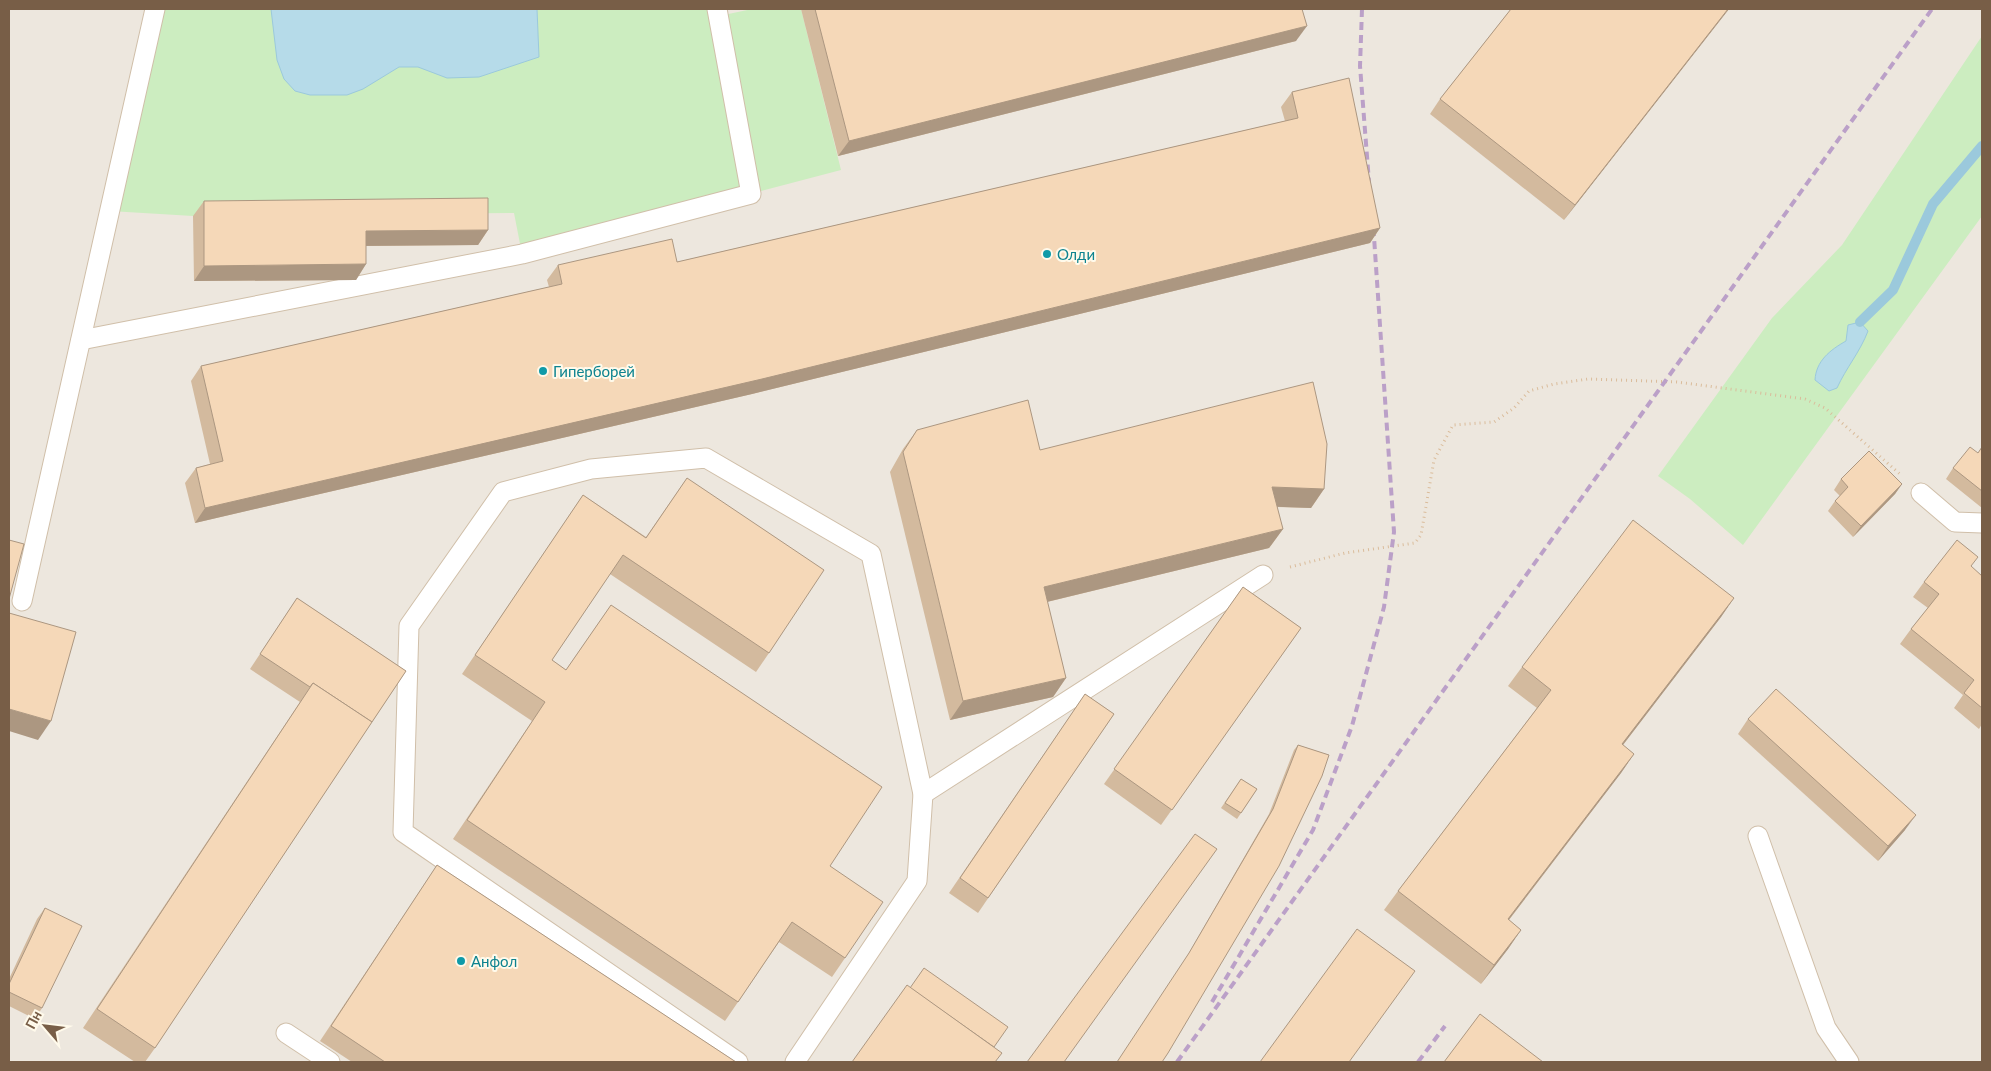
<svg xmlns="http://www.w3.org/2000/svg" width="1991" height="1071" viewBox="0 0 1991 1071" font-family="Lato,sans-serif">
<rect width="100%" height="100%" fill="#fef7e3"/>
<rect fill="#ede7de" x="9" y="9" width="1973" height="1053"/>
<g fill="#ccedc0">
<polygon points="155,9 470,9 539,57 537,9 717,9 719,16 752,9 801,9 841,170 522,254 514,213 193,216 110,211"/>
<polygon points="1982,36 1982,216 1743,545 1690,499 1658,476 1772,318 1842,245"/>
</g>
<g fill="#b6dbe9" stroke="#9bc9dc">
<polygon points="271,9 537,9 539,57 479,77 447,78 418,67 399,67 363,89 347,95 310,95 295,91 284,79 277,60"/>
<path d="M1860,322L1868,331C1860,352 1846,368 1837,388L1829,391L1815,380C1816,361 1830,350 1846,341L1848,325Z"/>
</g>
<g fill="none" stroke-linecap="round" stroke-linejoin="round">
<polyline stroke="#9bc9dc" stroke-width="10" points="1860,322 1893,290 1933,204 1982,146"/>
<g stroke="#d0bfa9" stroke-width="21">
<g id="service">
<polyline points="81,340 522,254 751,194 717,9"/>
<polyline points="1921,493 1955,522 1982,523"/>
<polyline points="22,601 155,9"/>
<polyline points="923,794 1263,575"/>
<polyline points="1758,836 1826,1028 1849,1062"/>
<polyline points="286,1033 330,1062"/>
<polyline points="738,1062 403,832 409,626 503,492 591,469 706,458 871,554 923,794 917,881 795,1062"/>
</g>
</g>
<polyline stroke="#dabc9b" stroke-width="3" stroke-dasharray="1 4" stroke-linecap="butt" points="1290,567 1345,553 1415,543 1421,535 1434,460 1453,425 1494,422 1514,408 1529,391 1554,384 1588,379 1677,382 1805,399 1825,408 1901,475"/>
<use href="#service" stroke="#fff" stroke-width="19"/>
<g stroke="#bba0c8" stroke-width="4" stroke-dasharray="8 5" stroke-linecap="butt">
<polyline points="1362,9 1360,66 1369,182"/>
<polyline points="1212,1002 1313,830 1352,726 1384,607 1394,532 1373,222"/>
<polyline points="1177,1062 1932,9"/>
<polyline points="1418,1062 1445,1026"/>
</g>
</g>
<g fill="#d3ba9e">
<polygon points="801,9 1302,9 1296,41 838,156"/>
<polygon points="1511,9 1729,9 1564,220 1430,114 1440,99"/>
<polygon points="1292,92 1380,228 1370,243 752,394 195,523 185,483 196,468 210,464 191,381 201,366 549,287 547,280 558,265 677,262 1285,121 1281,107"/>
<polygon points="204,201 488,230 478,245 366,246 366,264 356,280 194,281 193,216"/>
<polygon points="917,430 1040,450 1324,489 1311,508 1277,507 1283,529 1269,548 1047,602 1066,678 1053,697 950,720 890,472 903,449"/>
<polygon points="1982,447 1982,508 1946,479 1953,468 1978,453"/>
<polygon points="687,478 769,653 756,672 610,574 552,660 566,670 611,605 830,866 845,958 832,977 779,942 725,1021 453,839 532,721 462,674 583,495 646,537"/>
<polygon points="1841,479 1902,484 1895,494 1853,537 1828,511 1835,501 1840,496 1834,490"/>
<polygon points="1971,567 1982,576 1982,724 1979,729 1954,708 1963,695 1900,644 1911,629 1928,608 1913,597 1924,582"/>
<polygon points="1243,587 1301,628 1161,825 1104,784"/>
<polygon points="297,598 406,671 155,1048 145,1062 135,1062 83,1028 300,702 250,669"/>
<polygon points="1734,598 1721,617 1623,745 1634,754 1621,773 1509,920 1521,930 1508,949 1481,984 1384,910 1398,891 1537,708 1508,686 1522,667"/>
<polygon points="1085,694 1114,714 978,913 949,893"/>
<polygon points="1748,719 1905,830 1878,861 1738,734"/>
<polygon points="1298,745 1329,755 1186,958 1269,814 1294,750"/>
<polygon points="1241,779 1257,789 1237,819 1221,808"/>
<polygon points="437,865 736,1062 352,1062 320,1041"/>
<polygon points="45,908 42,1008 35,1019 9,1006 9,979 37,919"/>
</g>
<g fill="#ac9781">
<polygon points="1728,9 1729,9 1564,220 1575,205"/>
<polygon points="1307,26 1296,41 838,156 849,141"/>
<polygon points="1380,228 1370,243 752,394 195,523 205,508"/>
<polygon points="488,230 478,245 355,246 366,231"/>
<polygon points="366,264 356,280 194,281 204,266"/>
<polygon points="1902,484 1895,494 1853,537 1861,526"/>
<polygon points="1272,487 1324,489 1311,508 1259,506"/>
<polygon points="1283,529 1269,548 1030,606 1044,587"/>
<polygon points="1734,598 1721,617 1609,763 1622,744"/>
<polygon points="1066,678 1053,697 950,720 963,701"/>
<polygon points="9,709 51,721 38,740 9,731"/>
<polygon points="1634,754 1621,773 1494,939 1508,919"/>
<polygon points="1916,815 1905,830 1878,861 1888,846"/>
<polygon points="1521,930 1508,949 1481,984 1494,965"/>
</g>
<g fill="#f5d8b8" stroke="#ac9781">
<polygon points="815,9 1302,9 1307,26 849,141"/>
<polygon points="1511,9 1728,9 1575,205 1440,99"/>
<polygon points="1349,78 1380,228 762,379 205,508 196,468 223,461 201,366 562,284 558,265 672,239 677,262 1298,118 1292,92"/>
<polygon points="488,198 488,230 366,231 366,264 204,266 204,201"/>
<polygon points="1313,382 1327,444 1324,489 1272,487 1283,529 1044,587 1066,678 963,701 903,452 917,430 1028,400 1040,450"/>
<polygon points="1970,447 1978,453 1982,447 1982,491 1953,468"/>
<polygon points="1869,451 1902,484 1861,526 1835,501 1848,487 1841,479"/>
<polygon points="687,478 824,570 769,653 623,555 552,660 566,670 611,605 882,787 830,866 883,902 845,958 792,922 738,1002 467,820 545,702 475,655 583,495 646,538"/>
<polygon points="1633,520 1734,598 1622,744 1634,754 1508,919 1521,930 1494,965 1398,891 1551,690 1522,667"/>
<polygon points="9,540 24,544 9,599"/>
<polygon points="1957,540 1978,557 1971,566 1982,576 1982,708 1964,693 1974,680 1911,629 1939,594 1924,582"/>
<polygon points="1243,587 1301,628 1172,810 1114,769"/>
<polygon points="297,598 406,671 372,722 313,683 310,687 260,654"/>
<polygon points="9,613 76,632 51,721 9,709"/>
<polygon points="313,683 372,722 155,1048 97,1009"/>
<polygon points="1776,689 1916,815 1888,846 1748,719"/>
<polygon points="1085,694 1114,714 988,898 960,878"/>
<polygon points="1298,745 1329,755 1322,776 1279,866 1168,1053 1162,1062 1117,1062 1189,953 1273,809"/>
<polygon points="1241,779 1257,789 1241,813 1225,803"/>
<polygon points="1195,834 1217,849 1064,1062 1027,1062"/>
<polygon points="437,865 736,1062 385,1062 331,1026"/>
<polygon points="45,908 82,926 42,1008 9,992 9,984"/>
<polygon points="1357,929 1415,971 1349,1062 1260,1062"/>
<polygon points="924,968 1008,1027 994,1047 910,988"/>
<polygon points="907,985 1002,1053 995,1062 852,1062"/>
<polygon points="1480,1014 1543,1062 1444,1062"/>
</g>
<g fill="#0f9aa8" stroke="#fffaeb" stroke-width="2">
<circle cx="1047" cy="254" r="5"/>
<circle cx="543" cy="371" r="5"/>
<circle cx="461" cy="961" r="5"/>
</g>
<g text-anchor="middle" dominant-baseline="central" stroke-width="4" stroke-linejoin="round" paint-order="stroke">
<g font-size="15" fill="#0d838f" stroke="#fffaeb" text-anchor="start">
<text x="1057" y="254">Олди</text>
<text x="553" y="371">Гиперборей</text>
<text x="471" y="961">Анфол</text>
</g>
</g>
<rect width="1991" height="1071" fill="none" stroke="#785e47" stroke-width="20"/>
<g transform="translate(45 1026) rotate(298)" stroke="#fffaeb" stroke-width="4" paint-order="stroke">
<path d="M0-4L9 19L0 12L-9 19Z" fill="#785e47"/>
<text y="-8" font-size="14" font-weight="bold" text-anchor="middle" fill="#785e47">Пн</text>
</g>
</svg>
